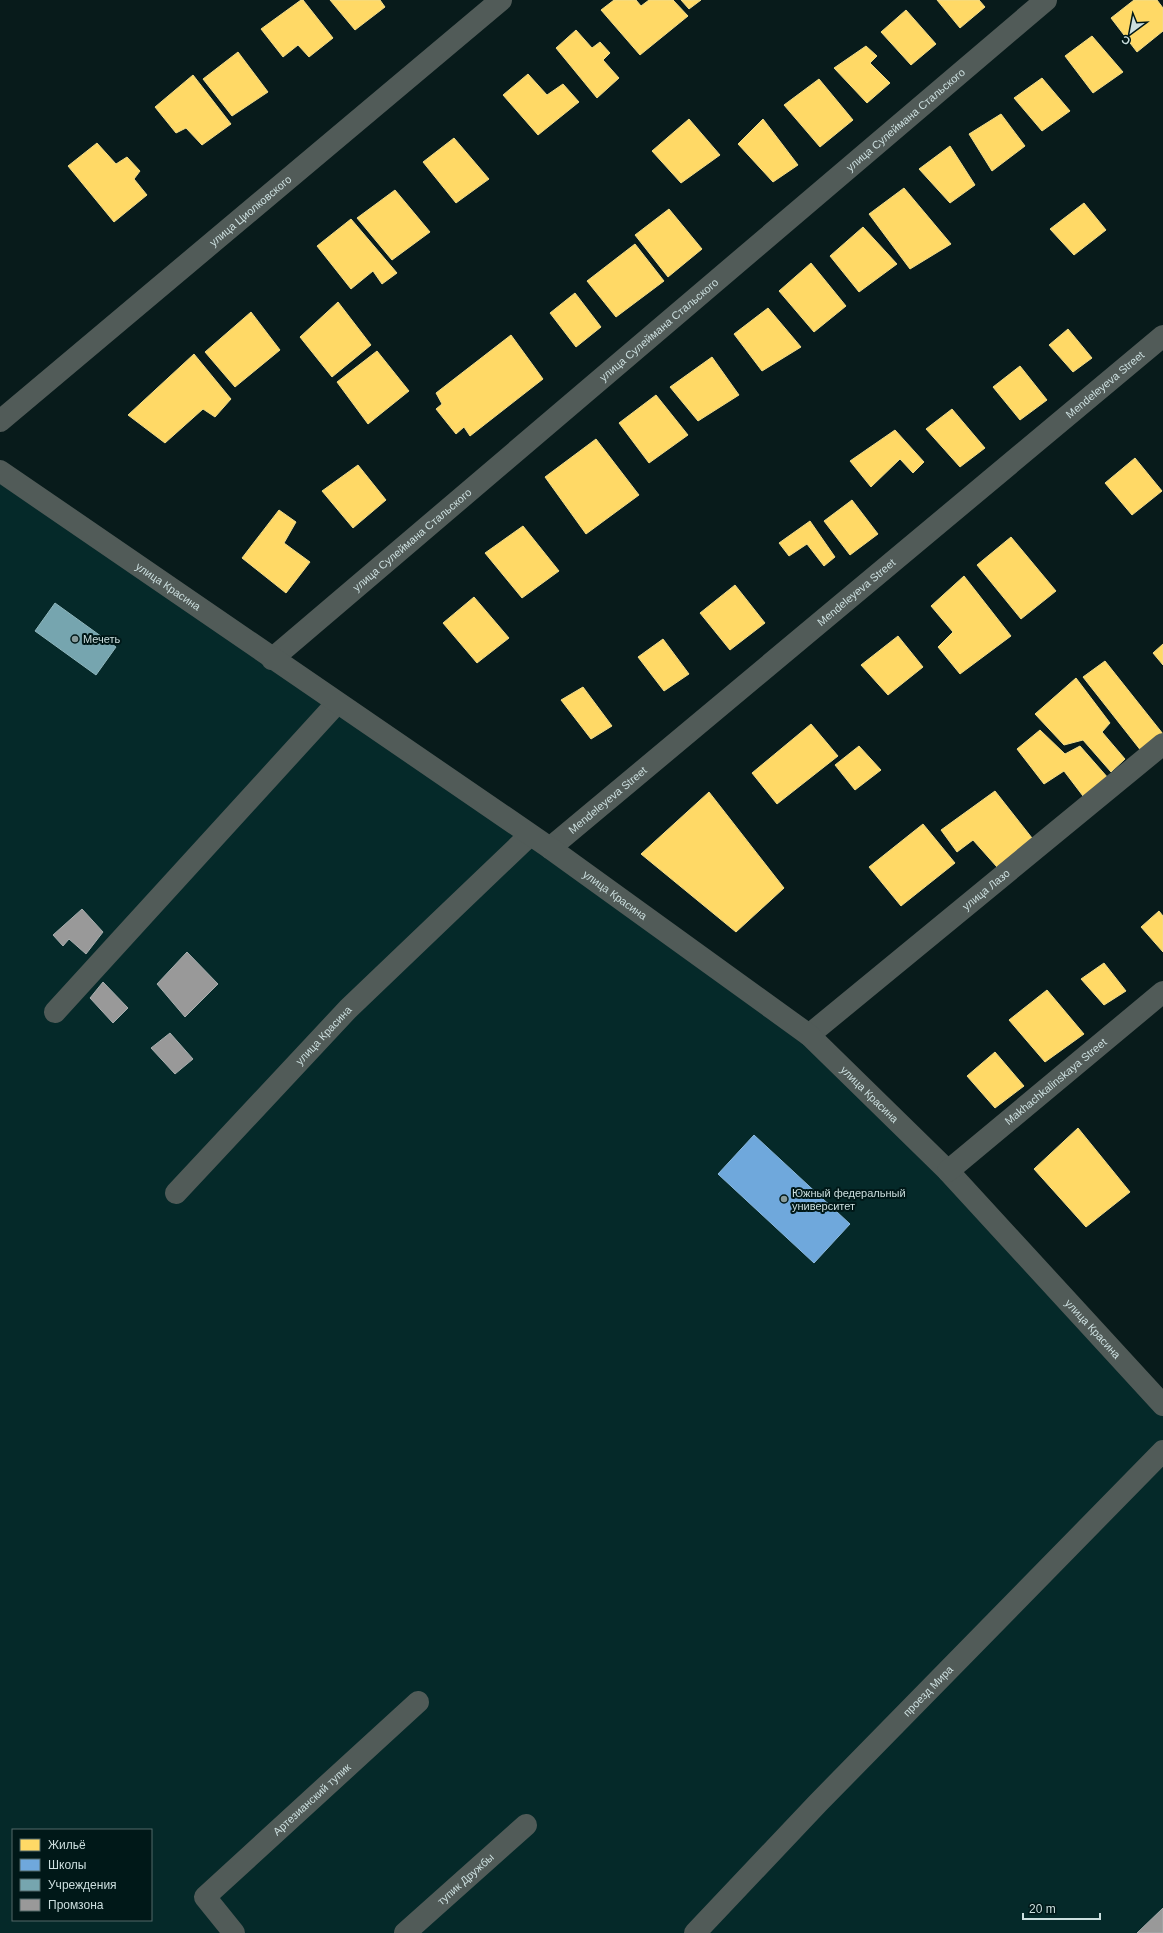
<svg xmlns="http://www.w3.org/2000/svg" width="1163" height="1933" viewBox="0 0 1163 1933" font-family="Arial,sans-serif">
<rect width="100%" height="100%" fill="#081b1b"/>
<path fill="#052929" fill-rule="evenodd" d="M0,471L839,1064L1163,1413V1933H0ZM13,1830H151V1920H13Z"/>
<g fill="#ffd966" stroke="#f0db8a">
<polygon points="301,0 303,0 333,38 309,57 298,45 283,57 261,29"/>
<polygon points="330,0 380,0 385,7 355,30"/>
<polygon points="614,0 636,0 641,6 649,0 673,0 688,16 640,55 601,10"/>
<polygon points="681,0 701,0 689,9"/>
<polygon points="937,0 979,0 985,7 960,28"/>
<polygon points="1134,0 1157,0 1163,8 1163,31 1137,52 1111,18"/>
<polygon points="906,10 936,44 911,65 881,32"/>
<polygon points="576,30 592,48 600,42 610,53 603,60 619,78 597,98 556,48"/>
<polygon points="1092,36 1123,72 1093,93 1065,56"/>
<polygon points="866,46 877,56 870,63 890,83 867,103 834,68"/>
<polygon points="238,52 268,92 232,116 203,79"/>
<polygon points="528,74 547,95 563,84 579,102 538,135 503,95"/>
<polygon points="193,75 231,124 202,145 186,128 176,133 155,107"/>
<polygon points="1042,78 1070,111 1042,131 1014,98"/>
<polygon points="819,79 853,120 820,147 784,105"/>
<polygon points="1001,114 1025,146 992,171 969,134"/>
<polygon points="689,119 720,155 681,183 652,151"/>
<polygon points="763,119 798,165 773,182 738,144"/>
<polygon points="454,138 489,179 456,203 423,162"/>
<polygon points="97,143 116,164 127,157 140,171 134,179 147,195 114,222 68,166"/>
<polygon points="950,146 975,185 950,203 919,169"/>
<polygon points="904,188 951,244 910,269 869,214"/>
<polygon points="395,190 430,232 392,260 357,218"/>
<polygon points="1084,203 1106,230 1074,255 1050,229"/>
<polygon points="669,209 702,249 668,277 635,235"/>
<polygon points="351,219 397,273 382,284 373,271 351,289 317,246"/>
<polygon points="863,227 897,264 859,292 830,256"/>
<polygon points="635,244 664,281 616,317 587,281"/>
<polygon points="811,263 846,306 814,332 779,291"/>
<polygon points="575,293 601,327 576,347 550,313"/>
<polygon points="338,302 371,345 332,377 300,337"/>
<polygon points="768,308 801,347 762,371 734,334"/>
<polygon points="251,312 280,350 235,387 205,352"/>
<polygon points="1068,329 1092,358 1073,372 1049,345"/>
<polygon points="511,335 543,379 470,436 464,427 456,434 436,409 442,404 436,393"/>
<polygon points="377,351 409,391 368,424 337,382"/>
<polygon points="194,354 231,399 215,417 203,409 165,443 128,415"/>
<polygon points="712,357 739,395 698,421 670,387"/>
<polygon points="1020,366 1047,400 1020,420 993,387"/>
<polygon points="656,395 688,435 649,463 619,423"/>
<polygon points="952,409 985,448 960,467 926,429"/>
<polygon points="895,430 924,462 913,473 900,459 871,487 850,461"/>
<polygon points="596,439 639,495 586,534 545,477"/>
<polygon points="1135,458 1162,491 1132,515 1105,483"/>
<polygon points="358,465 386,500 353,528 322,491"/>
<polygon points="852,500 878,534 850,555 824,521"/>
<polygon points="279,510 296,522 284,543 310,562 286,593 242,558"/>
<polygon points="810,521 835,557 824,566 807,544 789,556 779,543"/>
<polygon points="523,526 559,571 522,598 485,553"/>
<polygon points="1011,537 1056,591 1021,619 977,565"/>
<polygon points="964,576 1011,636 960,674 938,647 953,632 931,606"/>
<polygon points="735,585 765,623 730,650 700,613"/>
<polygon points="474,597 509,638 477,663 443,623"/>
<polygon points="898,636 923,667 888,695 861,665"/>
<polygon points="663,639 689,674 664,691 638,657"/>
<polygon points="1163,644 1163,665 1153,653"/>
<polygon points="1105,661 1163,734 1142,752 1083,677"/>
<polygon points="1076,678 1110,723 1102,732 1125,759 1111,772 1083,740 1064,745 1035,714"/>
<polygon points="583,687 612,726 591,739 561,700"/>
<polygon points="811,724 838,756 777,804 752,773"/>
<polygon points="1040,730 1065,754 1080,746 1109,779 1083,796 1064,771 1044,784 1017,749"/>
<polygon points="859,746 881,770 855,790 835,765"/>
<polygon points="995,791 1032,838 997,867 973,840 957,852 941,830"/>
<polygon points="709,792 784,888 736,932 641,854"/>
<polygon points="923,824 955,863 901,906 869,867"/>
<polygon points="1159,911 1163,916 1163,952 1141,927"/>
<polygon points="1104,963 1126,991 1104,1005 1081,979"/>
<polygon points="1047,990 1084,1034 1045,1062 1009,1020"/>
<polygon points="995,1052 1024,1086 995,1108 967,1076"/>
<polygon points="1078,1128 1130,1192 1086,1227 1034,1169"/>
</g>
<polygon fill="#6fa8dc" stroke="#8bb8dd" points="754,1135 850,1224 814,1263 718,1174"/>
<polygon fill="#76a5af" stroke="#90b6bd" points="55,603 116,647 96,675 35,631"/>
<g fill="#999" stroke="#a8aeae">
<polygon points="82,909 103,932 86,954 69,939 63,946 53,935"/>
<polygon points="187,952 218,984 185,1017 157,984"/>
<polygon points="103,982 128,1008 113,1023 90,998"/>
<polygon points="170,1033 193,1059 175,1074 151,1048"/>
<polygon points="1163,1908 1163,1933 1137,1933"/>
</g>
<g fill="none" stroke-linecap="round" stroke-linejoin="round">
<g stroke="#515b58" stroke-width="22">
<path id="s1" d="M0,421L501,0"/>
<path id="s2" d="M272,659L1046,0"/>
<path id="s3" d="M550,848L1163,336"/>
<polyline points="55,1012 337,703"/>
<path id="s4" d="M809,1035L1163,744"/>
<path id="s5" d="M176,1193L348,1009L530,835"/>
<path id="s6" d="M234,1933L205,1897L418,1702"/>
<path id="s7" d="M405,1933L526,1825"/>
<path id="s8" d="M695,1933L818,1803L1163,1451"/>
</g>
<g stroke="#515b58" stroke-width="22">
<path id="s9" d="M0,471L550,848L809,1035L948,1171L1163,1405"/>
<path id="s10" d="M948,1171L1163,992"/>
</g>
</g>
<g fill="#879a9a" stroke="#001818" stroke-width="1.5">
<circle cx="75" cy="639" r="4"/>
<circle cx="784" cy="1199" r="4"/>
</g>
<g text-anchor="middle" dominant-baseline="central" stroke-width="4" stroke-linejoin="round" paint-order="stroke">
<g font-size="11" fill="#ccdfdf" stroke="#001818">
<text stroke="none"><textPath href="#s2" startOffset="832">улица Сулеймана Стальского</textPath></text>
<text stroke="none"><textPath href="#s1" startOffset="327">улица Циолковского</textPath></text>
<text stroke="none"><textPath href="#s2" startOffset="508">улица Сулеймана Стальского</textPath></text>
<text stroke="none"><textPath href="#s3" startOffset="723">Mendeleyeva Street</textPath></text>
<text stroke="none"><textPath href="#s2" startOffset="184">улица Сулеймана Стальского</textPath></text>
<text stroke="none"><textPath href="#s9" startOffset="204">улица Красина</textPath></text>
<text stroke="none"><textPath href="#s3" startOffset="399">Mendeleyeva Street</textPath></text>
<text stroke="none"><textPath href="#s3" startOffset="75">Mendeleyeva Street</textPath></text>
<text stroke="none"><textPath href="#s4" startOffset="229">улица Лазо</textPath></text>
<text stroke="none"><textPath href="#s9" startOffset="747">улица Красина</textPath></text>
<text stroke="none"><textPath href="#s5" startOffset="216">улица Красина</textPath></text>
<text stroke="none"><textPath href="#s10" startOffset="140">Makhachkalinskaya Street</textPath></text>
<text stroke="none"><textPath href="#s9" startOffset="1071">улица Красина</textPath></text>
<text stroke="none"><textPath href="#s9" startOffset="1395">улица Красина</textPath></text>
<text stroke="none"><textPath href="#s8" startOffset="336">проезд Мира</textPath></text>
<text stroke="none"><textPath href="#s6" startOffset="191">Артезианский тупик</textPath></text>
<text stroke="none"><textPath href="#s7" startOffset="81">тупик Дружбы</textPath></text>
</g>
<g font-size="11" fill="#ccdfdf" stroke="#001818" text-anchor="start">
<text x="83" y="639">Мечеть</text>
<text x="792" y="1193">Южный федеральный<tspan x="792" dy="13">университет</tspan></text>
</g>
</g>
<rect x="12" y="1829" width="140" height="92" fill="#001818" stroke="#526868"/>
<rect x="20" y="1839" width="20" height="12" fill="#ffd966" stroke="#526868"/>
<text x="48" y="1849" font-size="12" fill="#ccdfdf">Жильё</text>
<rect x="20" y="1859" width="20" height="12" fill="#6fa8dc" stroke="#526868"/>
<text x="48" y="1869" font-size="12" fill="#ccdfdf">Школы</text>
<rect x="20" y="1879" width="20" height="12" fill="#76a5af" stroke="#526868"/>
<text x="48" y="1889" font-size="12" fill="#ccdfdf">Учреждения</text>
<rect x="20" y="1899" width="20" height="12" fill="#999999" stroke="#526868"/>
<text x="48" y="1909" font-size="12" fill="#ccdfdf">Промзона</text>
<g transform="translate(1131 32) rotate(212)" stroke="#001818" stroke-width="3" paint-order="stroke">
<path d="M0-3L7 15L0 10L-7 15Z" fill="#ccdfdf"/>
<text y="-6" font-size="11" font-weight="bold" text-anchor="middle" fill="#ccdfdf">С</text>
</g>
<path d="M1023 1913v6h77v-6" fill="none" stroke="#ccdfdf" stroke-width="2"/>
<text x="1029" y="1913" font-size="12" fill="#ccdfdf" stroke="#001818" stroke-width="3" paint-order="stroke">20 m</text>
</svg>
